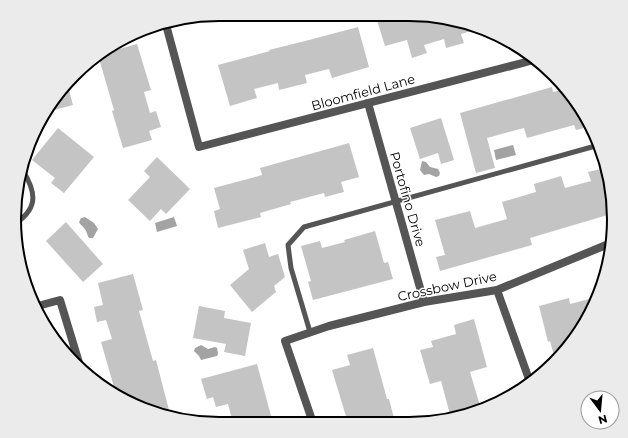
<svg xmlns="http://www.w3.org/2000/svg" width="628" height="438" viewBox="0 0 628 438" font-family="Montserrat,sans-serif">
<rect width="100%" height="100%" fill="#fff"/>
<g fill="#a3a3a3">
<polygon points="513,145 516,155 496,160 494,150"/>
<polygon points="422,161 426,162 430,167 438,169 440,173 439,176 436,177 429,174 424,175 420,170"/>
<path d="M85,217L94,223L98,229L93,238H89C87,235 87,231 84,228C82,225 80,225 79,222L81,218Z"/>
<polygon points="174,217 177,226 157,232 155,223"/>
<polygon points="201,345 208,349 215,347 217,348 218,354 217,356 201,360 199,356 194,351 195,348"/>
</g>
<g fill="#c4c4c4">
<polygon points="376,17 449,18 478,29 461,34 464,43 446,48 444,39 424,45 427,53 412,58 407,40 385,46"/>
<polygon points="358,27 369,67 332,78 329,69 305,75 307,83 279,90 278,83 254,89 257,98 230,106 218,65 270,51 269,50 309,40"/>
<polygon points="137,44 151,90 144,92 150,113 156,111 161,127 149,131 152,140 123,148 112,111 114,110 98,55"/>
<polygon points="67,82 73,105 47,112 65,84"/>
<polygon points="552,87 553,92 566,89 588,127 576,130 574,125 527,138 524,128 487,138 495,168 476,173 460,113"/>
<polygon points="441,118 454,160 441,164 438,153 420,159 410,128"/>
<polygon points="58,128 94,157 64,193 51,183 55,178 32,160"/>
<polygon points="349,143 359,177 341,182 344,192 325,197 324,193 290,202 291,204 260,213 261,217 218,228 214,211 220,209 214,188 262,175 260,168"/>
<polygon points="157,157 190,189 166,214 161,209 150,221 128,200 150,177 144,171"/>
<polygon points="605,168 611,214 530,238 532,245 440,271 436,257 445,255 435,220 470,211 475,228 507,219 502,202 536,192 534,184 561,176 565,188 591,181 588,172"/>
<polygon points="66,222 103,264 83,282 46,241"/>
<polygon points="375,231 384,263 388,262 393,279 313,300 308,282 311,281 301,246 320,241 322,248 345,242 344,240"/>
<polygon points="265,243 269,257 278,254 285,277 274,286 276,292 252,312 230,285 249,269 243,250"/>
<polygon points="133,274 143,310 139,311 153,361 156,360 170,414 129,403 116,394 101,342 112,339 106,320 97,322 94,307 103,305 98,283"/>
<polygon points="569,298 570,304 593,298 594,304 593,309 555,359 550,341 548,342 539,306"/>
<polygon points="199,306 225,311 224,318 251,323 245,356 224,352 226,344 193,338"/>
<polygon points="474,319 487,367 470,372 481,409 451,418 441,381 430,384 420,350 433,347 431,341 456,334 454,325"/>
<polygon points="373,348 387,399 389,399 395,422 348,423 332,370 350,365 347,355"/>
<polygon points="257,364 273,423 233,423 228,404 216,407 213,397 207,399 201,379"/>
</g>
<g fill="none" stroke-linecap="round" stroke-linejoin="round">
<g stroke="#555" stroke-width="5">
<path d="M16,223C40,207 35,190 22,169"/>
<polyline points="310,332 291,268 288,245 304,227 599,145"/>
</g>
<g stroke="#555" stroke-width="8">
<polyline points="165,21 199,147 534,60"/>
<polyline points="368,103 424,302"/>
<polyline points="497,290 530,382"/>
<polyline points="34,307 60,300 80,366"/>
<polyline points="313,423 285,341 329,326 424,302 497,290 611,243"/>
</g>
</g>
<g text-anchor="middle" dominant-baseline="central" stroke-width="3" stroke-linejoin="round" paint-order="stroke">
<g font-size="13" fill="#000" stroke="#fff">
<text transform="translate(363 92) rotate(-15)">Bloomfield Lane</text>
<text transform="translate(408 199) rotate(74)">Portofino Drive</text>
<text transform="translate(447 286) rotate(-12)">Crossbow Drive</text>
</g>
</g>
<path d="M0 0H628V438H0ZM219 21H409A198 198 0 0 1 607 219V219A198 198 0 0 1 409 417H219A198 198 0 0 1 21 219V219A198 198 0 0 1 219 21Z" fill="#ebebeb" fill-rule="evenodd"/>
<path fill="none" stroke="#000" stroke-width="2" d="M219 21H409A198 198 0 0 1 607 219V219A198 198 0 0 1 409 417H219A198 198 0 0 1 21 219V219A198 198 0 0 1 219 21Z"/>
<g transform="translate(600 410) rotate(164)"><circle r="19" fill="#ffffff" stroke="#999999"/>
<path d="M0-3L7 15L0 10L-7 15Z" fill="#000000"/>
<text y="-6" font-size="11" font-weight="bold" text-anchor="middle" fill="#000000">N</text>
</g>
</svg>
